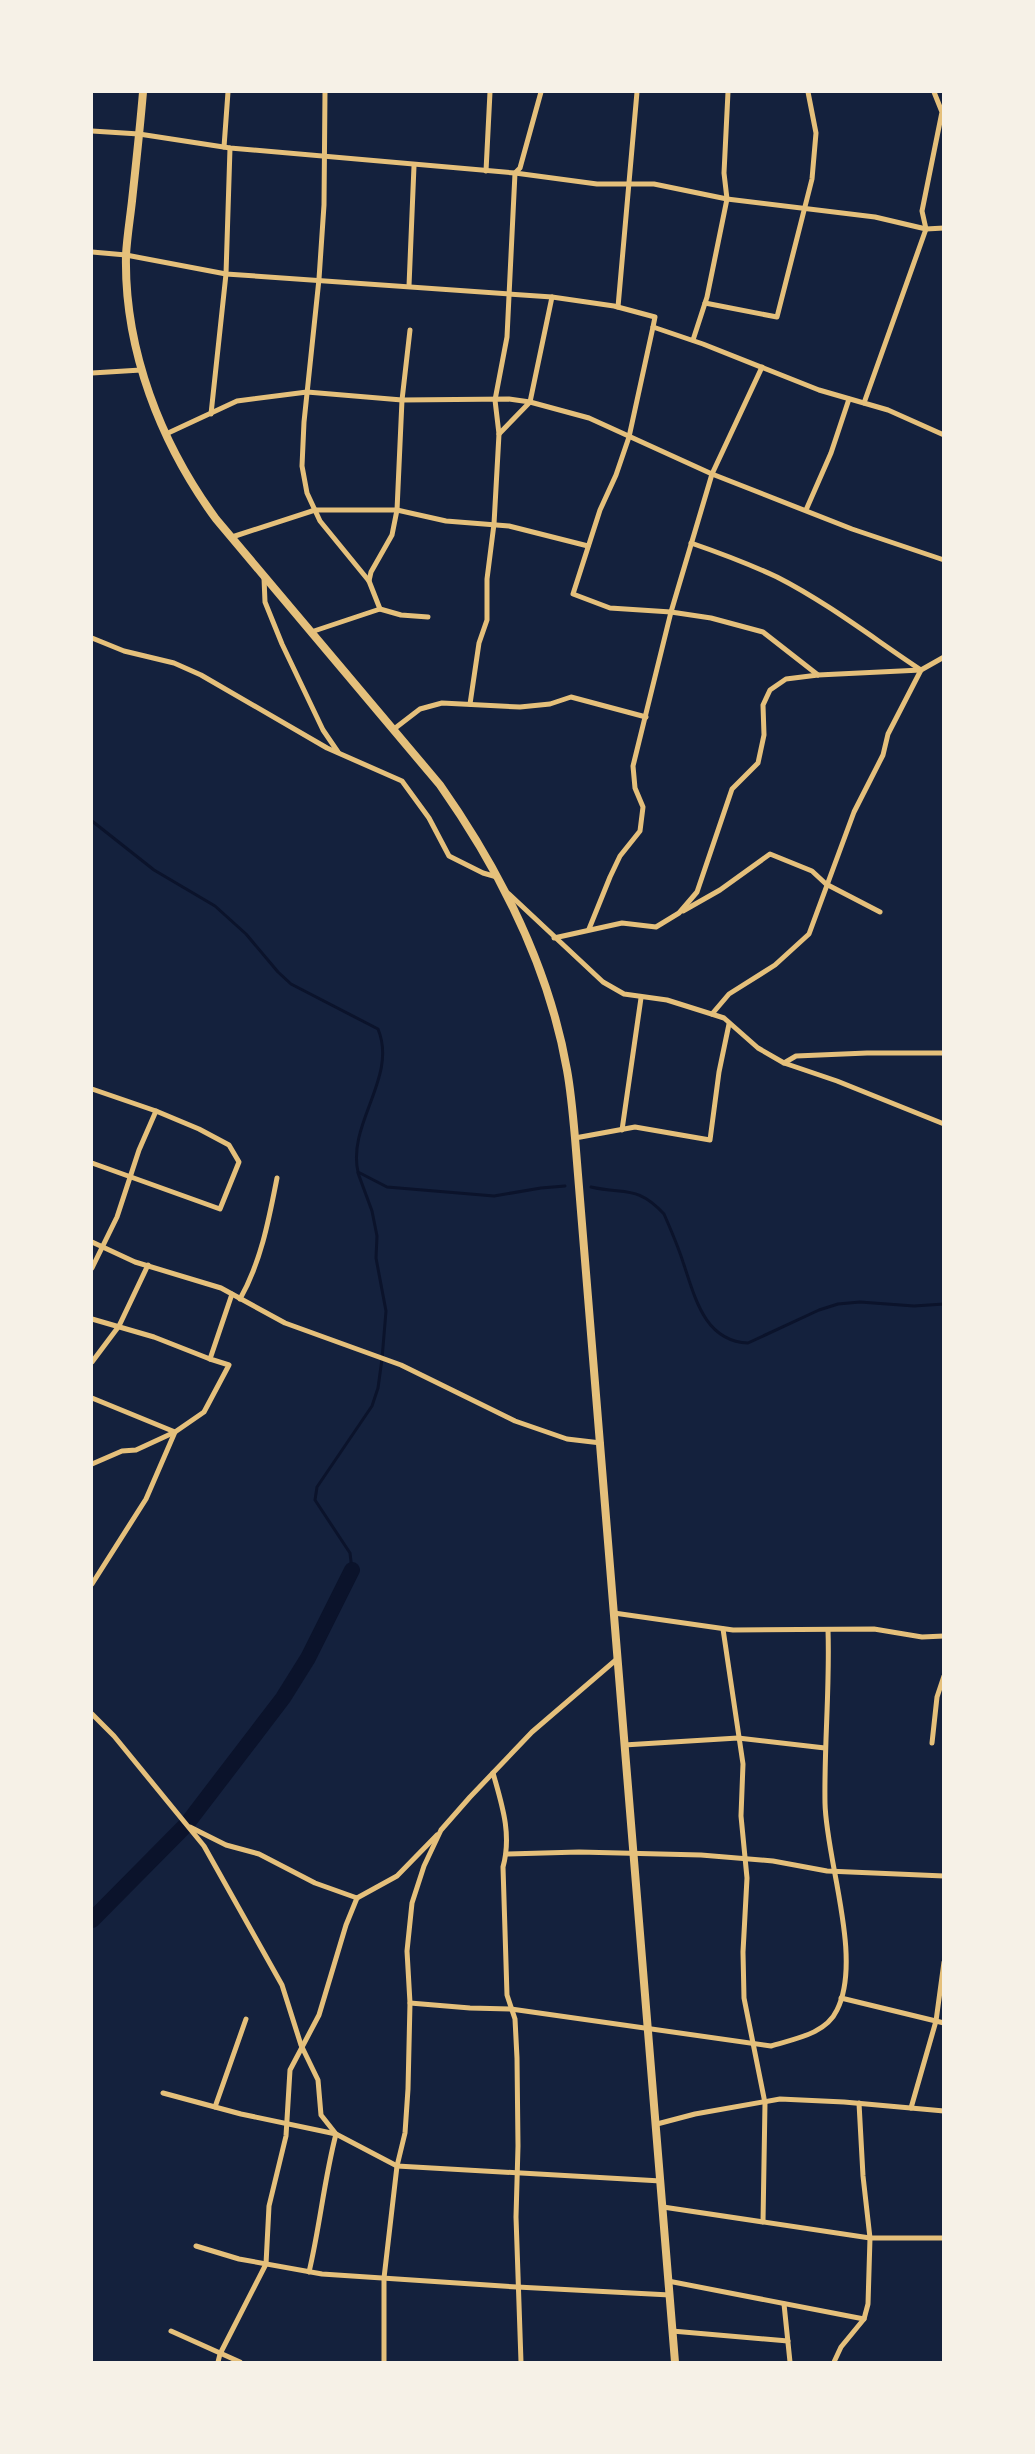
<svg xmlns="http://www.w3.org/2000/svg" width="1035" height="2454" viewBox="0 0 1035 2454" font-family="'Space Grotesk',sans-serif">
<rect width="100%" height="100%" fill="#14213d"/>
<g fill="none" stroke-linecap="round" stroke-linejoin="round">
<g stroke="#0b132b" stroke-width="3">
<path d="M92,821L154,870L215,906L246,934L278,972L291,984L378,1029C398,1077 347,1123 358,1172L387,1187L494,1196L541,1188L565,1186"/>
<path d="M591,1187C626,1195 637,1185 664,1214C671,1230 678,1246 683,1262C695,1297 704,1341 748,1343L819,1310L838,1304L860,1302L914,1306L944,1304"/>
<polyline points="352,1570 350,1553 315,1500 317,1487 372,1406 378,1388 382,1359 386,1311 376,1258 377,1236 372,1211 358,1173"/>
</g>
<polyline stroke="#0b132b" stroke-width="16" points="92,1920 186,1825 283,1698 308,1658 352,1570"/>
<g stroke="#e5c07b" stroke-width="5">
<polyline points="325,92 324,205 319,279 304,422 302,466 307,493 320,521 369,581 380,609"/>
<polyline points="92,131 139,134 230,148 515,173 597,184 654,184 727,199 875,217 926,229 944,228"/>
<polyline points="224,147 228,92"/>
<polyline points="486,171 490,92"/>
<polyline points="92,252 126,255 226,274 552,297 614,306 655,317 653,327 703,344 819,390 888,410 944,435"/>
<polyline points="409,286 414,166"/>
<polyline points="705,303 777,317 812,179 816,133 808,92"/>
<polyline points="618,307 637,92"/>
<polyline points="653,327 629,437 616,475 600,510 573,594 610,608 671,612 711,618 763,632 818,675"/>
<polyline points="693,340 707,297 727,199 724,173 728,92"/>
<polyline points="92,373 141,370"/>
<polyline points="864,403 926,229 922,211 942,112 934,92"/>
<polyline points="211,414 226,274 230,148"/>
<polyline points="166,434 237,401 307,392 402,400 509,399 530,402 589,418 712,474 852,529 944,560"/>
<polyline points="499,434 530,402 552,297"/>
<polyline points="806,510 831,453 849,399"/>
<polyline points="232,537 315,510 397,510 446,521 509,526 588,546"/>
<path d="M691,543C720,553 749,564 777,577C828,603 874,639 921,670L888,734L883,755L854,812L809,934L775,965L729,994L712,1014"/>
<polyline points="264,578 265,602 282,644 323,730 338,752"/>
<polyline points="369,581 371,572 392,535 397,510 402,400 410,330"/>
<polyline points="311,632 380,609 401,615 428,617"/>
<polyline points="92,638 124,651 174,663 201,675 327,748 402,781 429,818 449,856 483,873 497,877"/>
<polyline points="470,704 479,643 487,620 487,579 494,524 499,434 495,400 507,337 515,173 520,168 541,92"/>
<polyline points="394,729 420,709 442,703 520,707 550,704 571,697 646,717"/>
<polyline points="509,894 603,982 624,994 667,1000 724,1018 758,1048 784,1063 837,1081 944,1124"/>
<polyline points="683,911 720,890 770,854 812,871 826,884 880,912"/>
<polyline points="589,929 610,877 620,856 640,831 643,807 635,788 633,766 671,612 712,474 762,367"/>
<polyline points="554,938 622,923 656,927 679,913 697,892 732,789 758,763 764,735 763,705 770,690 786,679 818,675 921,670 944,657"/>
<polyline points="784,1063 796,1056 867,1053 944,1053"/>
<polyline points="92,1089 156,1111 199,1129 229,1145 239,1162 220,1209 92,1163"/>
<polyline points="622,1130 641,998"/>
<polyline points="575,1138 635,1127 710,1140 719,1072 729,1024"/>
<polyline points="92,1242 135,1262 221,1288 285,1323 401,1365 515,1421 567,1439 601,1443"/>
<polyline points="92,1268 117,1217 139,1150 156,1111"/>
<path d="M240,1299C261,1262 269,1219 277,1178"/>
<polyline points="92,1319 154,1337 210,1359"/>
<polyline points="92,1362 119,1326 148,1265"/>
<polyline points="92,1398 175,1432 146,1499 92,1584"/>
<polyline points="92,1464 122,1451 136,1450 175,1432 204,1412 229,1365 210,1359 232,1294"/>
<polyline points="614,1613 733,1630 874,1629 922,1637 944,1636"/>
<polyline points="723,1629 743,1764 741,1816 747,1878 743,1952 744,1998 765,2103 763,2222"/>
<polyline points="92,1714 114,1736 204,1846 282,1985 301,2045 318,2080 321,2115 336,2134 397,2166 661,2181"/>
<polyline points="932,1743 937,1697 944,1676"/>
<polyline points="624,1745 738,1738 825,1748"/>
<path d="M493,1773C502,1805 512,1834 503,1867L507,1995L515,2019L517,2058L518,2146L516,2217L521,2362"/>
<polyline points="190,1827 226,1845 259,1854 315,1883 357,1898 397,1876 437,1835"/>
<polyline points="506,1854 579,1852 701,1855 773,1861 827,1871 944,1876"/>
<polyline points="841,1998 944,2023"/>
<path d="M410,2003L470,2008L511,2009L771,2046C794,2039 826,2034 837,2010C863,1958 826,1860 825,1803C824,1745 830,1687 828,1630"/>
<path d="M163,2093L241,2114L336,2134C324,2180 320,2226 309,2272"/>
<polyline points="215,2107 246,2019"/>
<polyline points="911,2108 936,2021 944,1962"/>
<polyline points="657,2124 695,2114 780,2099 844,2102 944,2111"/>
<polyline points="663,2207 870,2238 944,2238"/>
<polyline points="196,2246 239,2259 322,2274 517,2287 670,2295"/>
<polyline points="668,2281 864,2319"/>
<polyline points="784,2304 790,2362"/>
<polyline points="171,2331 240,2362"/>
<polyline points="672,2331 788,2341"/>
<polyline points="218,2362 220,2354 266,2264 269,2206 286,2136 290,2070 319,2015 346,1925 357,1898"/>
<polyline points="384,2362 384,2278 397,2166 405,2133 408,2089 410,2003 407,1951 412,1903 424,1866 441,1830 470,1797 532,1732 617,1659"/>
<polyline points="834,2362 841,2347 864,2319 868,2304 870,2238 863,2176 859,2103"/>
</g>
<path stroke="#e5c07b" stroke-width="8" d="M143,92C140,128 136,164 132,201C130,219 127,237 126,255C124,350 161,444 216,519L440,785C499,869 549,967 567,1070C571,1092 573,1115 575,1138L675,2362"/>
</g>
<rect width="1035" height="2454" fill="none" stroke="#f6f1e7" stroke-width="186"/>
</svg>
